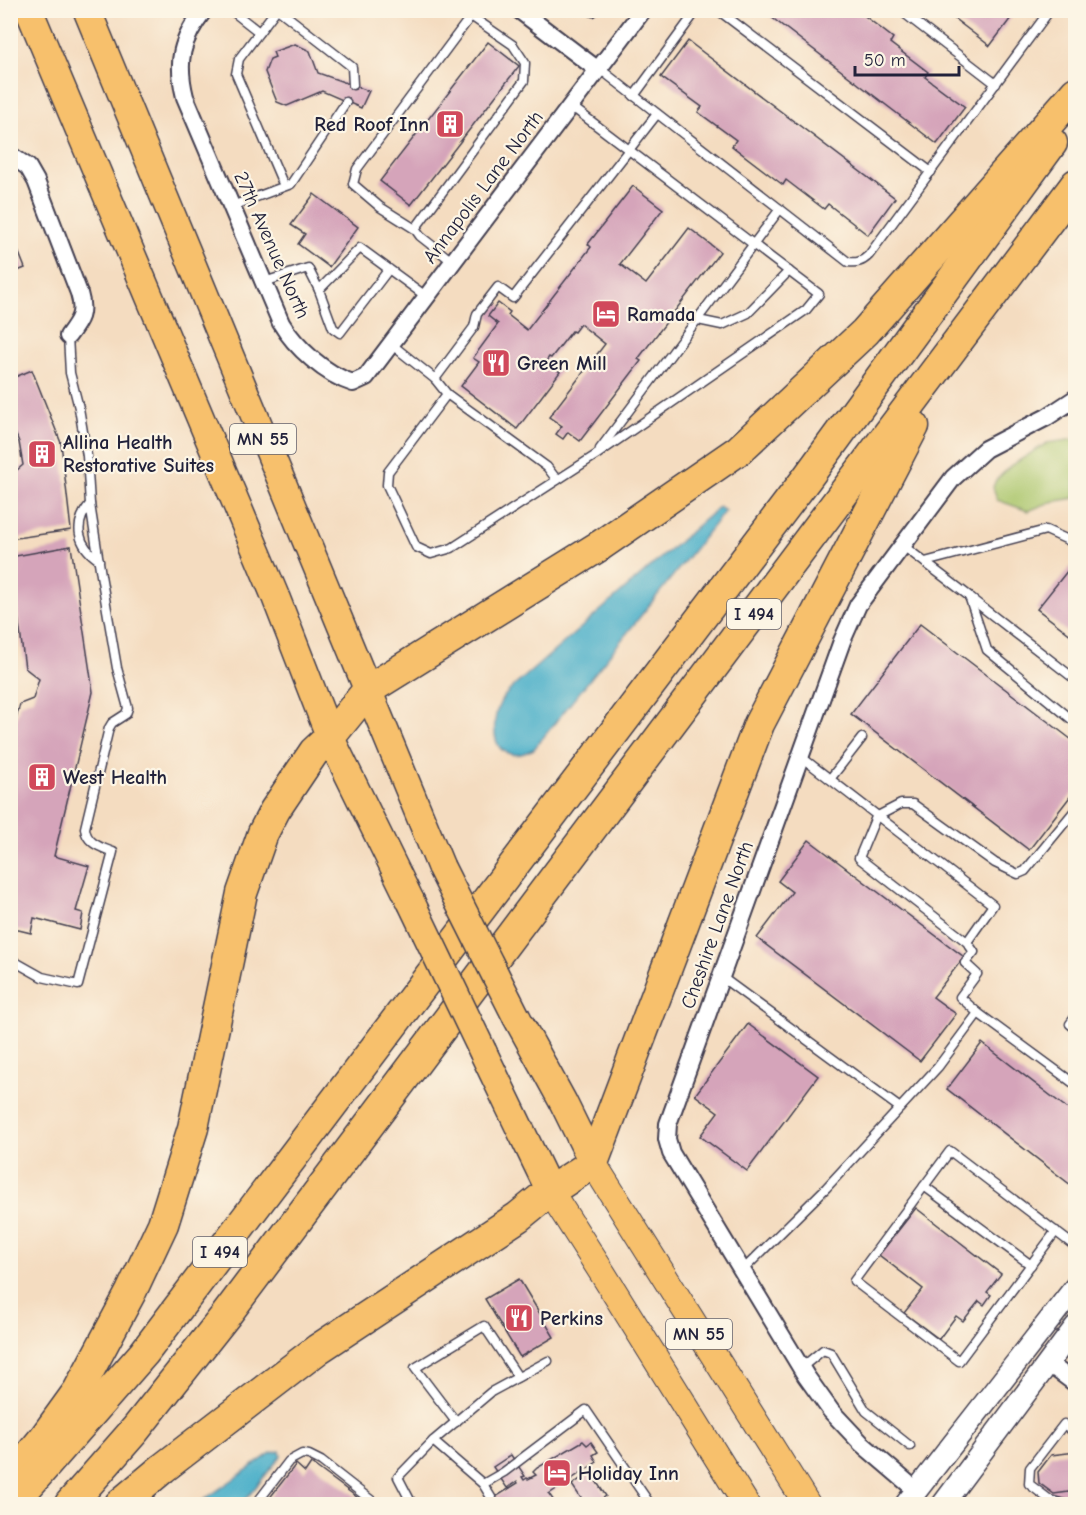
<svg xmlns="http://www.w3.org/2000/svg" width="1086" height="1515" viewBox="0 0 1086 1515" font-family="'Comic Neue',sans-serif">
<rect width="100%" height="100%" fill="#fcf5e5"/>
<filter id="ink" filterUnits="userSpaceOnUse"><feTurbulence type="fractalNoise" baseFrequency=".0167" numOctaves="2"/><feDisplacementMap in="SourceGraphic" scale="12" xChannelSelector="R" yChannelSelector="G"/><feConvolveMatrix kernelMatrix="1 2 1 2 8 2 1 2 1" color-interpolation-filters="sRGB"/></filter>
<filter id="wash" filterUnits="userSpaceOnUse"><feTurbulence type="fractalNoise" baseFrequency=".008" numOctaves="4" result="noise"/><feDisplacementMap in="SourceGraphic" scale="24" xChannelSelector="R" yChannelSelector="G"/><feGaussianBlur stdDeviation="1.35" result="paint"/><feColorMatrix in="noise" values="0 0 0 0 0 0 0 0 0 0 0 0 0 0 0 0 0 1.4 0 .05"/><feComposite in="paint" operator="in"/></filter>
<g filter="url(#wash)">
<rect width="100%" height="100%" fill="#f4dcc0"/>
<polygon fill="#aac66c" stroke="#667454" stroke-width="1.5" points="1075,439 1075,498 1051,502 1028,511 997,500 993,487 996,480 1012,465 1047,443"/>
<g fill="#4aafc9" stroke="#366882" stroke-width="1.5">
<path d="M719,507L725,511L534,749C527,752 519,756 511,754C489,750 493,716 501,701C504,696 509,691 513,687Z"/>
<polygon points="280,1451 281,1456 242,1504 198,1504 271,1453"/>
</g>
<g id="blocks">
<g fill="#d5a4ba">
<polygon points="762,10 857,10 893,38 890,43 928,72 925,77 965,107 937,144"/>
<polygon points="943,10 1017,10 990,46"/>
<polygon points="688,41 895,198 868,235 828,204 824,209 786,180 783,185 732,146 736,140 698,112 702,107 661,77"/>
<polygon points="488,42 519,66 411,205 380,181"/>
<polygon points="295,44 310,51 318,73 369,91 361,108 322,91 287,106 277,102 265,72 270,59 275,57 273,52"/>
<polygon points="633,186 663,209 620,264 646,284 689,228 720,252 638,359 641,361 580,441 568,432 563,439 556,434 562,426 549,417 605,344 580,324 574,332 572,331 551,358 549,357 546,361 560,372 517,429 461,386 479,362 473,358 498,324 488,316 498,303 510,312 508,315 527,330 591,247 588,244"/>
<polygon points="314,194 358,227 329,267 298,244 305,234 291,225"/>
<polygon points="13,238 25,268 10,274 10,240"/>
<polygon points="32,370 61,443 71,530 10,539 10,476 23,465 19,442 10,421 10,379"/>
<polygon points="71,546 93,692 54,856 89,866 76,911 83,913 80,930 34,918 31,933 10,928 10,740 20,704 33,699 39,679 25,668 10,557"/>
<polygon points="1076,560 1076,639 1037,609"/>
<polygon points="920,624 1076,743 1076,789 1029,850 851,714"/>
<polygon points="809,840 964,957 933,997 956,1014 920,1061 757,938 792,892 778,881"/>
<polygon points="748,1024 818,1076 747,1171 700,1136 718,1112 695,1095"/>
<polygon points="982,1043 1076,1115 1076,1189 947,1089"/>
<polygon points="916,1208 1001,1274 987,1292 991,1295 984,1305 979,1301 963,1321 956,1316 939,1339 904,1313 923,1289 879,1255"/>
<polygon points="519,1279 554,1337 520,1357 485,1299"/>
<polygon points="583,1441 587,1445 591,1442 598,1452 593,1455 597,1462 549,1494 556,1504 499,1504 494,1498 518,1483 517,1481 507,1488 493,1467 511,1455 525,1476 522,1477 524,1480 527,1478 528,1479 536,1475 533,1472 537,1468"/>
<polygon points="1076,1452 1076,1491 1054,1494 1039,1483 1038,1472 1051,1455"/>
<polygon points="311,1463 366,1504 265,1504 296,1464 305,1472"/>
<polygon points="590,1472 606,1496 594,1504 585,1504 572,1485"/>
</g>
</g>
</g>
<g filter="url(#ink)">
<use href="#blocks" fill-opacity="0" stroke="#423e4f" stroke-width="1.5"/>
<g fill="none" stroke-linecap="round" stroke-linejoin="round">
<g stroke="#423e4f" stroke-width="11">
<g id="service">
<polyline points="231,10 259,32"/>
<polyline points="276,10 239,59 236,74 284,186"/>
<polyline points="279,10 352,67 353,85"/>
<polyline points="590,10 593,12 594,10"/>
<polyline points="718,10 931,172"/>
<polyline points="900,10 996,84"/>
<path d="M600,69L848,262C857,263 862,262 869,255L1050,10"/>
<polyline points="634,96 697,10"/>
<polyline points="232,206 291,184 346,102"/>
<polyline points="415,229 524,81 525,63 513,45 471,16 357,169 353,184 380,207 415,229 420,236 453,262"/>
<polyline points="389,269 340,333 333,328 319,290 360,248 427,297"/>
<polyline points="264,282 308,268 319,290"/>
<polyline points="698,320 722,325 748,313 789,271"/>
<polyline points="391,344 435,379 447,394 388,472 387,485 416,547 431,554 452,548 596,455 806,310 819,294 571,106"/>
<polyline points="435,379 474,327 477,314 498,287 513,298 657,114"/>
<polyline points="447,394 547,467 557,480"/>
<polyline points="600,449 780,209"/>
<path d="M90,504C73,524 77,545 99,560"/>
<polyline points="902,545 969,596 987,650 1076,723"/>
<polyline points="925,562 1046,530 1068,540 1076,545"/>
<polyline points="969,597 1076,680"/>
<polyline points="800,756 993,905 967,942 974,952 965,963 977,974 960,997 978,1013 1076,1085"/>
<polyline points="830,779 862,738"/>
<polyline points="967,942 859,858 876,817 901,804 913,804 995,863 1018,874 1025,871 1076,809"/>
<path d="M10,959L42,977L78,985L113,852C100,847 86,843 85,828L109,728L112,723L126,714L128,708L117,668L101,575L90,504L87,456L79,408L70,373L68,336"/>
<polyline points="720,976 900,1108"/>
<polyline points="1076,1016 1070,1024 1076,1029"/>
<polyline points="924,1186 1031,1265"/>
<polyline points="1056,1231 959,1361 854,1281 950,1151 1076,1247"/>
<polyline points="742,1271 826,1188 938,1067 978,1013"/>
<polyline points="548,1361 491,1392 433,1441 483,1484 504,1472 586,1410 650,1504"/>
<polyline points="801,1368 823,1350 831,1353 866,1411 910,1446"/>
<polyline points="456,1422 415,1368 484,1326 518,1377"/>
<polyline points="483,1484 495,1504"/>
<polyline points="256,1504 289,1461 302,1454 309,1455 321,1461 376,1504"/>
<polyline points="412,1504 398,1477 433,1441"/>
<polyline points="1064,1504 1050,1500 1029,1484 1030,1468 1064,1424 1076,1434"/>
</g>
</g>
<g stroke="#423e4f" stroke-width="20">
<g id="minor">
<path d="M204,10C181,40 176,61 185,97L281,323C295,347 326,375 353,383L366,377L643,10"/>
<polyline points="519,10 598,70"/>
<path d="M10,155L28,167L36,181L79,293C85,313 80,320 68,336"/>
<polyline points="1048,1363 1076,1384"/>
<polyline points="917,1491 862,1444 831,1411 806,1376 671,1153 667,1139 668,1124 842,641 858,605 953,478 985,449 1047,417 1076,398"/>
</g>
</g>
<g stroke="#423e4f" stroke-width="24">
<g id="tertiary">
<polyline points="906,1504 1076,1286"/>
<polyline points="943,1504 1076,1326"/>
</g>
</g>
<g stroke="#423e4f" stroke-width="28">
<g id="primary">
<polyline points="593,1163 807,1504"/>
<polyline points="550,1191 603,1274 746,1504"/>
</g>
</g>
<g stroke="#423e4f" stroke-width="30">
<g id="trunk">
<polyline points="29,10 276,598 330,737 411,902"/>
<polyline points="87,10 441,867"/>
<polyline points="517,1018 563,1102 593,1163"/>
<polyline points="483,1052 550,1191"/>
</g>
</g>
<g stroke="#423e4f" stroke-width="33">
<g id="motorway">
<polyline points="10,1479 44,1438 78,1391 131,1292 163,1224 193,1128 242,893 263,833 275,810 314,752 330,737 368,690 601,545 739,450 865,332 1076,92"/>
<polyline points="12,1504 144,1353 807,478 1052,143"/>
<polyline points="70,1504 135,1430 226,1315 1076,184"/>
<polyline points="120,1504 163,1468 318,1349 518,1217 550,1191 593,1163 759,724 914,426"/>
</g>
</g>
<use href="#service" stroke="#fff" stroke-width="8"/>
<use href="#minor" stroke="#fff" stroke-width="16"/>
<use href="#tertiary" stroke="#fff" stroke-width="21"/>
<use href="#primary" stroke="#f7c06c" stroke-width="26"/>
<use href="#trunk" stroke="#f7c06c" stroke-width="27"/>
<use href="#motorway" stroke="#f7c06c" stroke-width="30"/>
<g stroke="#423e4f" stroke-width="30" stroke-linecap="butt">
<g id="trunk-bridge">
<polyline points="441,867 517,1018"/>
<polyline points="411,902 483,1052"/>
</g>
</g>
<use href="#trunk-bridge" stroke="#f7c06c" stroke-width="27"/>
</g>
</g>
<defs>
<g id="building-square" transform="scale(1.5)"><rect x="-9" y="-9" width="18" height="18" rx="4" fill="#d1495b" stroke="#fcf5e5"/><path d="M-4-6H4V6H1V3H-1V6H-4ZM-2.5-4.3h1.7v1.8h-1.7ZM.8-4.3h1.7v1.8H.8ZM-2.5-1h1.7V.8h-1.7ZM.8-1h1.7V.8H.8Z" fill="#fff"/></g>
<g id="hotel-square" transform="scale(1.5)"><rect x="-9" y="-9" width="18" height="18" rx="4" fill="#d1495b" stroke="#fcf5e5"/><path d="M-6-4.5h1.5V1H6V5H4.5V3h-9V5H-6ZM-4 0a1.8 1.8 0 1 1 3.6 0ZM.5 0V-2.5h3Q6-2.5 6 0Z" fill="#fff"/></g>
<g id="restaurant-square" transform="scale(1.5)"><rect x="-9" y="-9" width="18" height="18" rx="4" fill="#d1495b" stroke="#fcf5e5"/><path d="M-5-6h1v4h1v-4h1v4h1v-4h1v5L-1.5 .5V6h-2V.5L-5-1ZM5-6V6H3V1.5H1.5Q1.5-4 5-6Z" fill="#fff"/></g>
</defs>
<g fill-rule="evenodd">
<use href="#building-square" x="450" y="124"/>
<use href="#hotel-square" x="606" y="314"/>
<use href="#restaurant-square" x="496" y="363"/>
<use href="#building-square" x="42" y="454"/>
<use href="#building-square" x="42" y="777"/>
<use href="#restaurant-square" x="519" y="1318"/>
<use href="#hotel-square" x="557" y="1473"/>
</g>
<g text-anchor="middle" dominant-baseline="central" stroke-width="4.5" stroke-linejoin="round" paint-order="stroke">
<g fill="#fcf5e5" stroke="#63616e" stroke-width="1.5">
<rect x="230" y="424" width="66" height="30" rx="4.5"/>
<rect x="727" y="599" width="54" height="30" rx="4.5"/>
<rect x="193" y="1237" width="54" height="30" rx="4.5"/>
<rect x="666" y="1319" width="66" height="30" rx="4.5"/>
</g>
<g font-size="18" font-weight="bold" fill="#22223b">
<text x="263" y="439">MN 55</text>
<text x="754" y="614">I 494</text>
<text x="220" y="1252">I 494</text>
<text x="699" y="1334">MN 55</text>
</g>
<g font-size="20" font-weight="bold" fill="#22223b" stroke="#fcf5e5" text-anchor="start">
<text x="429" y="124" text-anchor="end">Red Roof Inn</text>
<text x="627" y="314">Ramada</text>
<text x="517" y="363">Green Mill</text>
<text x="63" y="442">Allina Health<tspan x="63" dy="23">Restorative Suites</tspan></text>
<text x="63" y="777">West Health</text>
<text x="540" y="1318">Perkins</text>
<text x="578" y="1473">Holiday Inn</text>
</g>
<g font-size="20" fill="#22223b" stroke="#fcf5e5">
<text transform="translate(483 187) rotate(-53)">Annapolis Lane North</text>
<text transform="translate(272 245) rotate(66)">27th Avenue North</text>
<text transform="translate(717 925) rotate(-70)">Cheshire Lane North</text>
</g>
</g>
<rect width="1086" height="1515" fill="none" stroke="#fcf5e5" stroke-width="36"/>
<path d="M855 66v9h104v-9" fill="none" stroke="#22223b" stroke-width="3"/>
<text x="864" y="66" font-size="18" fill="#22223b" stroke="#fcf5e5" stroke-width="4.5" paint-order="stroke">50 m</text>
</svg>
